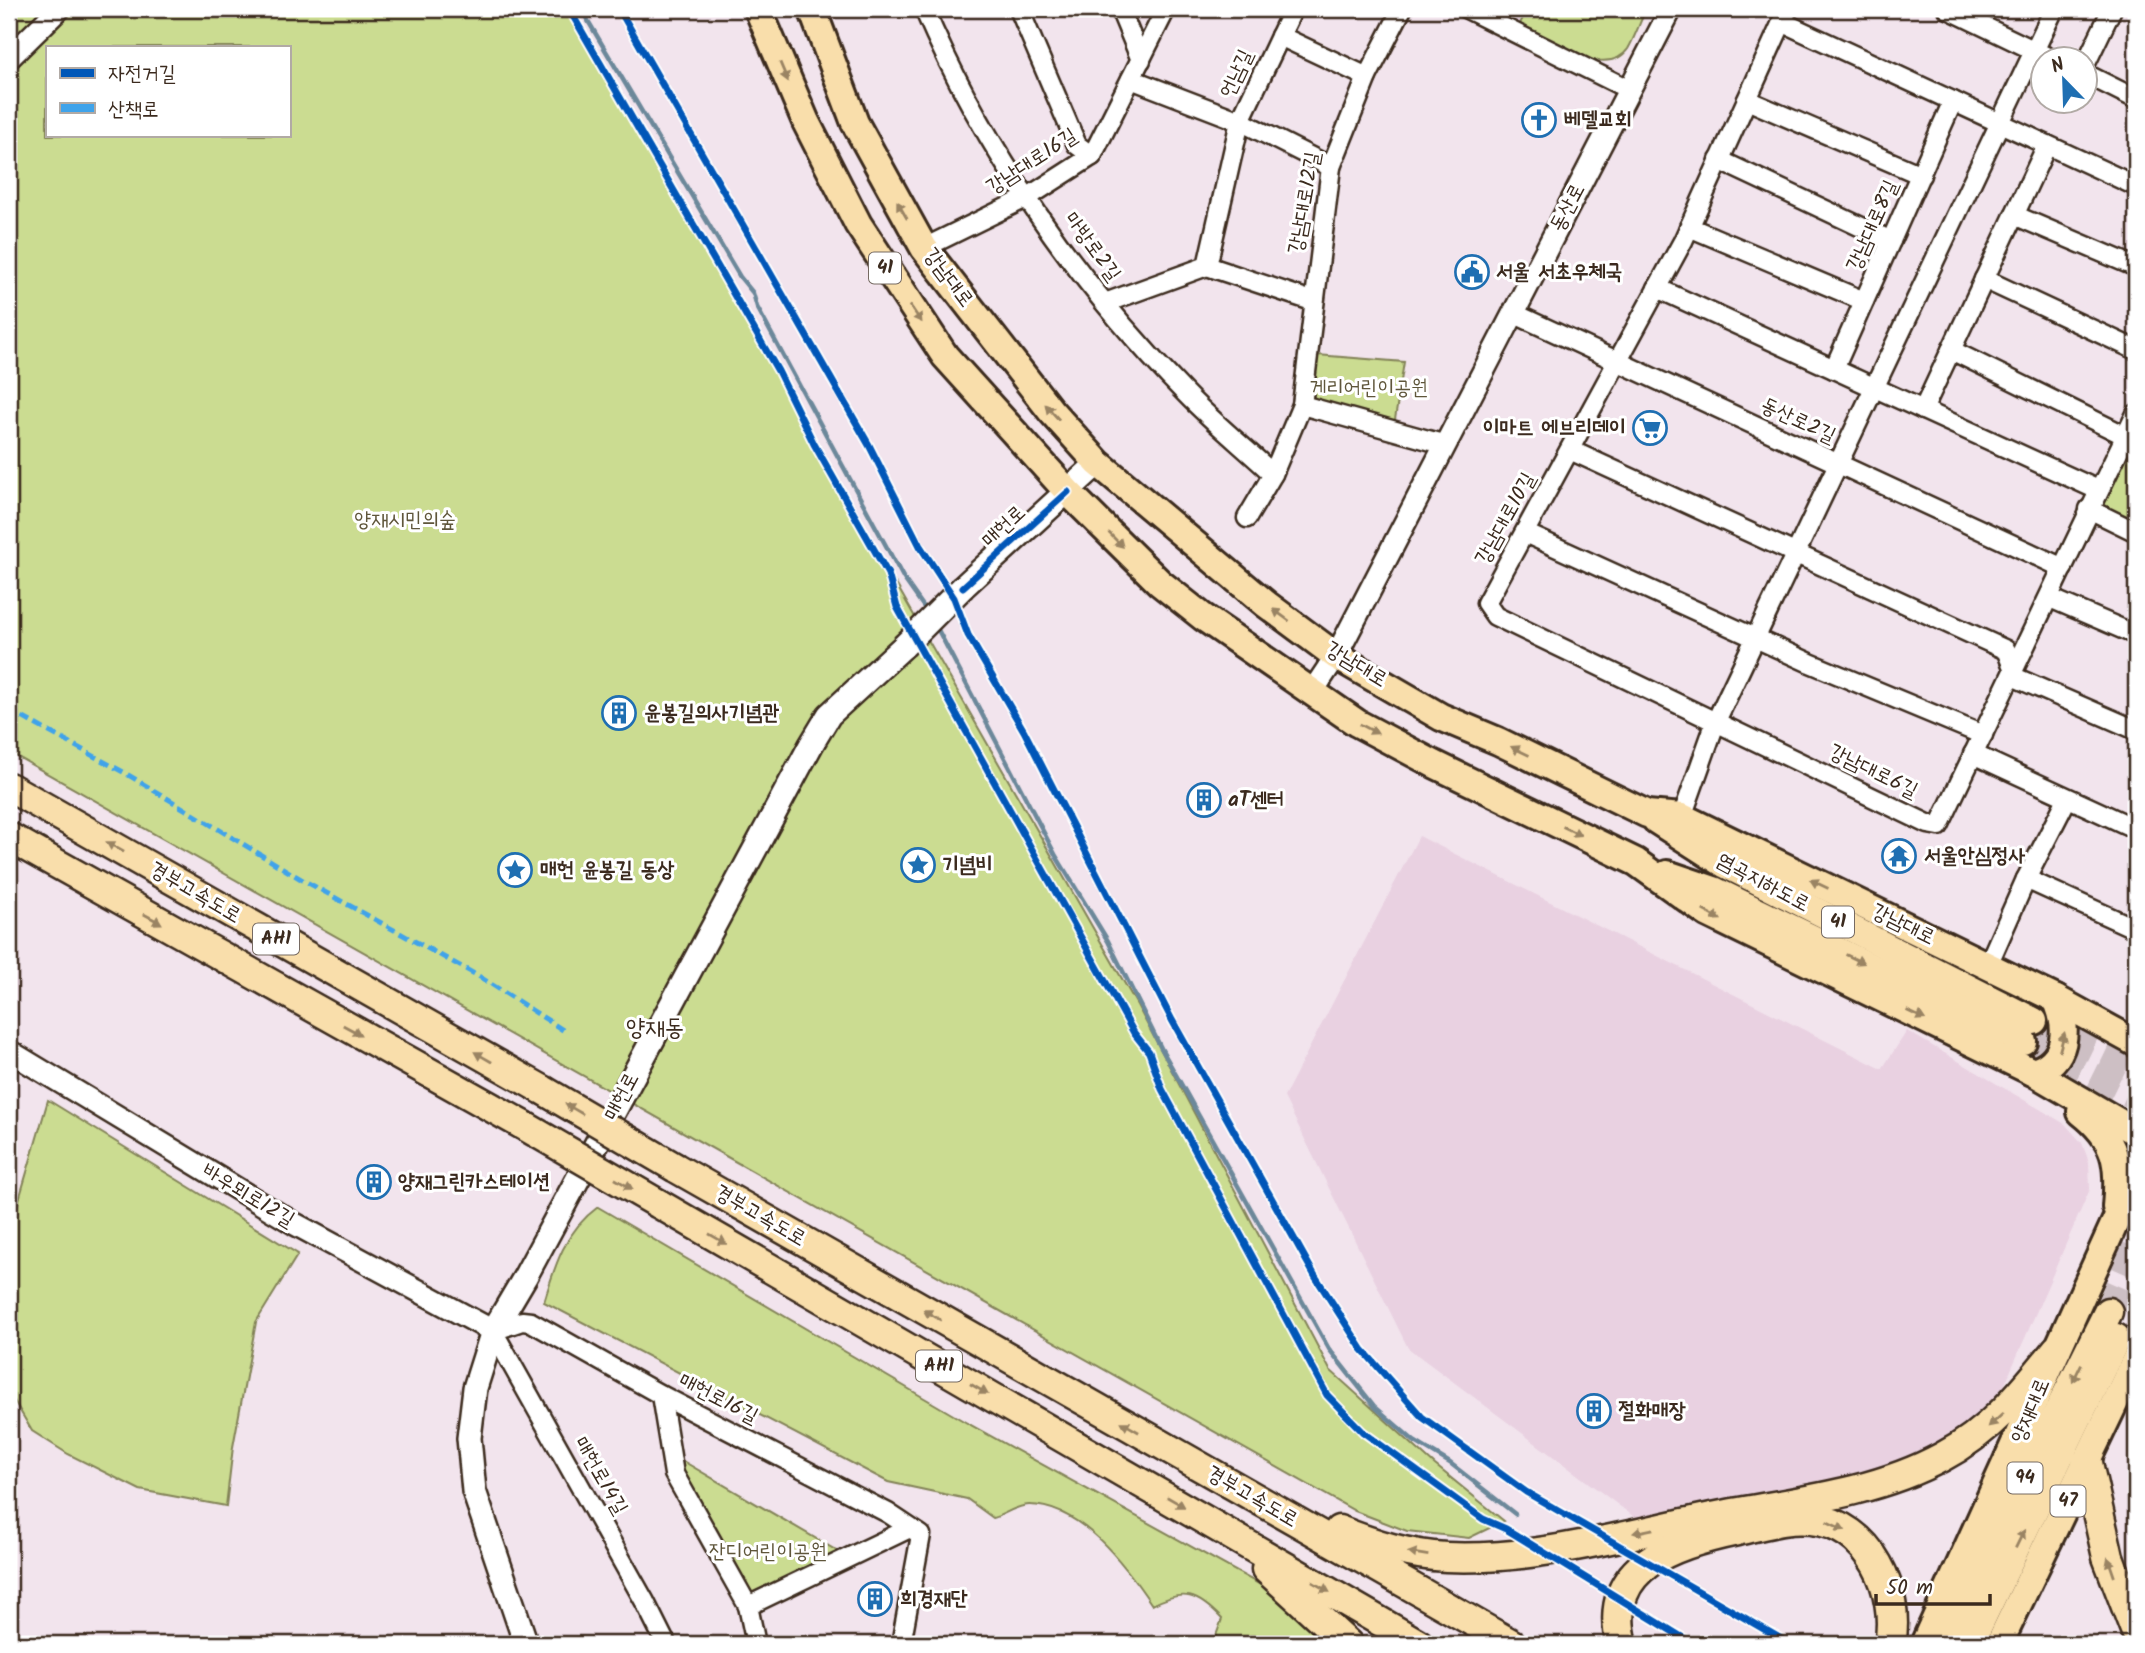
<svg xmlns="http://www.w3.org/2000/svg" width="2145" height="1653" viewBox="0 0 2145 1653" font-family="Kalam,'Poor Story',sans-serif">
<rect width="100%" height="100%" fill="#f2e4ed"/>
<filter id="ink" filterUnits="userSpaceOnUse"><feTurbulence type="fractalNoise" baseFrequency=".0143" numOctaves="2"/><feDisplacementMap in="SourceGraphic" scale="14" xChannelSelector="R" yChannelSelector="G"/><feConvolveMatrix kernelMatrix="1 2 1 2 8 2 1 2 1" color-interpolation-filters="sRGB"/></filter>
<g filter="url(#ink)">
<g fill="#e9d1e1">
<polygon points="1485,9 1527,9 1519,26"/>
<polygon points="1419,836 1882,1069 1907,1031 2065,1124 2082,1143 2089,1162 2090,1189 1990,1418 1876,1471 1637,1519 1408,1348 1284,1097"/>
</g>
<g fill="#cbdc91" stroke="#838358" stroke-width="2" fill-rule="evenodd">
<path d="M9,9H567L1137,1005L1330,1370L1435,1465L1504,1521L1469,1538L1407,1531L1355,1511L9,752ZM47,47H289V135H47Z"/>
<path d="M1527,9H1646C1640,22 1635,37 1628,49C1606,81 1544,39 1519,26Z"/>
<polygon points="1317,355 1404,362 1394,426 1310,403"/>
<polygon points="2126,443 2136,448 2136,525 2096,506"/>
<polygon points="48,1100 298,1254 256,1322 233,1447 226,1506 140,1490 68,1454 32,1431 9,1392 9,1234"/>
<path d="M598,1207L967,1423L1270,1590L1335,1644H1213L1222,1619C1197,1593 1184,1589 1152,1605C1126,1566 1081,1505 1029,1505C1017,1505 1004,1515 993,1518L967,1499L888,1482L544,1302C555,1265 565,1231 598,1207Z"/>
<polygon points="676,1457 844,1555 753,1600 680,1474"/>
</g>
<g fill="none" stroke-linecap="round" stroke-linejoin="round">
<g stroke="#6c889a" stroke-width="4.5">
<polyline points="581,9 740,277 753,293 757,307 904,579 928,613"/>
<polyline points="936,626 1056,856 1108,941 1161,1048 1329,1349 1374,1406 1414,1441 1450,1463 1515,1514"/>
</g>
<g stroke="#cdbfc4" stroke-width="26" stroke-dasharray="26 13" stroke-linecap="butt">
<polyline points="2034,1021 2136,1070"/>
<polyline points="2023,1041 2136,1097"/>
</g>
<polyline stroke="#cdbfc4" stroke-width="28" stroke-dasharray="28 14" stroke-linecap="butt" points="2108,1312 2136,1248"/>
<g stroke="#3b2a1e" stroke-width="23">
<g id="minor">
<path d="M924,9C985,151 1078,284 1186,394C1213,422 1244,447 1273,474"/>
<polyline points="1019,9 1077,145 1092,156"/>
<polyline points="1120,9 1141,60"/>
<polyline points="1467,9 1630,90"/>
<polyline points="1788,9 1683,241 1486,603 1495,616 1928,824 1939,826 2136,414"/>
<polyline points="1948,9 2054,60"/>
<polyline points="1782,22 2136,186"/>
<polyline points="1280,36 1367,77"/>
<polyline points="2086,63 2112,9"/>
<polyline points="2086,74 2136,99"/>
<polyline points="1131,79 1240,121 1331,167"/>
<polyline points="1747,100 1921,175"/>
<polyline points="1719,160 1891,241"/>
<polyline points="2014,215 2136,267"/>
<polyline points="1689,227 1864,301"/>
<polyline points="924,248 1028,197 1092,156 1166,9"/>
<polyline points="1207,266 1312,301"/>
<polyline points="1984,279 2136,350"/>
<polyline points="1657,288 2098,490"/>
<polyline points="1105,303 1207,266 1240,121 1293,9"/>
<polyline points="1513,313 2063,568"/>
<polyline points="1951,350 2136,441"/>
<polyline points="1834,369 1953,101"/>
<polyline points="1302,405 1446,445"/>
<polyline points="1923,410 2047,145"/>
<polyline points="1570,450 2006,650 2014,670"/>
<polyline points="2089,509 2136,532"/>
<polyline points="1247,518 1273,474 1302,405 1331,167 1367,77 1402,9"/>
<polyline points="1525,533 1810,663 1983,735"/>
<polyline points="2050,598 2136,635"/>
<polyline points="2012,676 2136,730"/>
<polyline points="1973,754 2136,829"/>
<polyline points="1682,817 1716,721 2054,9"/>
<polyline points="2026,879 2136,929"/>
<polyline points="1987,967 2026,879 2067,799"/>
<polyline points="661,1395 674,1474 748,1606 756,1644"/>
<polyline points="748,1606 908,1529"/>
<polyline points="666,1644 645,1602 493,1331 522,1321 531,1322 661,1395 888,1513 921,1535 901,1644"/>
</g>
</g>
<g stroke="#3b2a1e" stroke-width="26">
<g id="tertiary">
<polyline points="9,58 59,9"/>
<polyline points="1312,692 1336,656 1671,9"/>
<polyline points="9,1051 295,1224 493,1331"/>
</g>
</g>
<g stroke="#3b2a1e" stroke-width="28">
<g id="secondary">
<polyline points="963,587 1098,463"/>
<polyline points="526,1644 474,1491 469,1438 475,1388 493,1331 525,1277 811,745 829,715 904,646"/>
</g>
</g>
<g stroke="#3b2a1e" stroke-width="32">
<g id="primary">
<polyline points="758,9 806,122 858,224 945,356 1068,492 1160,583 1203,617 1357,723 1434,764 1636,862 1707,913 2033,1072 2136,1132"/>
<polyline points="812,9 855,123 924,248 1051,411 1098,463 1266,604 1336,656 1441,717 1498,741 1647,814 1682,817 2056,999 2136,1043"/>
<polyline points="1656,820 1726,865 2034,1021"/>
<polyline points="1667,874 1714,890 2023,1041"/>
<path d="M2033,1072C2068,1062 2069,1028 2056,999"/>
<path d="M2081,1112C2117,1140 2120,1164 2116,1207"/>
<polyline points="1924,1644 2136,1176"/>
<polyline points="1999,1644 2136,1358"/>
</g>
</g>
<g stroke="#3b2a1e" stroke-width="33">
<g id="trunk">
<polyline points="9,787 543,1090"/>
<polyline points="9,837 523,1125"/>
<polyline points="676,1168 1512,1644"/>
<polyline points="659,1204 1419,1644"/>
<path d="M1339,1530C1374,1544 1408,1555 1446,1557C1535,1561 1625,1535 1712,1517C1789,1502 1872,1495 1942,1457C1991,1431 2022,1392 2056,1350"/>
<polyline points="1266,1569 1348,1644"/>
<polyline points="1943,1644 2108,1312"/>
<polyline points="1969,1644 2116,1338"/>
</g>
</g>
<g stroke="#3b2a1e" stroke-width="35">
<g id="motorway">
<polyline points="2087,1463 2108,1557 2136,1630"/>
<path d="M1622,1644C1600,1564 1679,1542 1737,1530C1761,1525 1787,1516 1811,1519C1871,1525 1900,1592 1890,1644"/>
</g>
</g>
<use href="#minor" stroke="#fff" stroke-width="18"/>
<use href="#tertiary" stroke="#fff" stroke-width="21"/>
<use href="#secondary" stroke="#fff" stroke-width="23"/>
<use href="#primary" stroke="#f9deab" stroke-width="26"/>
<use href="#trunk" stroke="#f9deab" stroke-width="28"/>
<use href="#motorway" stroke="#f9deab" stroke-width="30"/>
<g stroke="#3b2a1e" stroke-width="28" stroke-linecap="butt">
<polyline id="secondary-bridge" points="904,646 963,587"/>
</g>
<g stroke="#3b2a1e" stroke-width="33" stroke-linecap="butt">
<g id="trunk-bridge">
<polyline points="543,1090 676,1168"/>
<polyline points="523,1125 659,1204"/>
</g>
</g>
<use href="#secondary-bridge" stroke="#fff" stroke-width="23"/>
<use href="#trunk-bridge" stroke="#f9deab" stroke-width="28"/>
<polyline stroke="#3fa3ea" stroke-width="5" stroke-dasharray="10 5" stroke-linecap="butt" points="9,710 125,773 301,879 480,977 566,1032"/>
<g stroke="#fff" stroke-width="11">
<g id="cycleway">
<polyline points="569,9 778,371 814,444 888,574 897,607 1134,1033 1149,1052 1162,1089 1327,1395 1363,1432 1483,1519 1506,1529 1693,1644"/>
<polyline points="619,9 869,445 920,546 954,598 968,635 1024,731 1172,1020 1315,1276 1362,1349 1422,1417 1526,1492 1790,1644"/>
<polyline points="963,587 1068,492"/>
</g>
</g>
<use href="#cycleway" stroke="#0057b8" stroke-width="7"/>
</g>
<defs><path id="oneway-solid" d="M-6-.8H1V-3.2L6.5 0L1 3.2V.8H-6Z" transform="scale(1.75)"/></defs>
<g fill="#9a8464">
<use href="#oneway-solid" transform="translate(784 72) rotate(67)"/>
<use href="#oneway-solid" transform="translate(902 210) rotate(-120)"/>
<use href="#oneway-solid" transform="translate(916 314) rotate(55)"/>
<use href="#oneway-solid" transform="translate(1052 412) rotate(-132)"/>
<use href="#oneway-solid" transform="translate(1116 540) rotate(45)"/>
<use href="#oneway-solid" transform="translate(1281 615) rotate(-144)"/>
<use href="#oneway-solid" transform="translate(1369 729) rotate(28)"/>
<use href="#oneway-solid" transform="translate(1520 751) rotate(-154)"/>
<use href="#oneway-solid" transform="translate(1572 831) rotate(26)"/>
<use href="#oneway-solid" transform="translate(115 847) rotate(-150)"/>
<use href="#oneway-solid" transform="translate(1819 884) rotate(-154)"/>
<use href="#oneway-solid" transform="translate(1712 915) rotate(28)"/>
<use href="#oneway-solid" transform="translate(153 919) rotate(29)"/>
<use href="#oneway-solid" transform="translate(1855 959) rotate(26)"/>
<use href="#oneway-solid" transform="translate(1916 1015) rotate(26)"/>
<use href="#oneway-solid" transform="translate(352 1030) rotate(29)"/>
<use href="#oneway-solid" transform="translate(2062 1042) rotate(-75)"/>
<use href="#oneway-solid" transform="translate(483 1057) rotate(-150)"/>
<use href="#oneway-solid" transform="translate(574 1109) rotate(-150)"/>
<use href="#oneway-solid" transform="translate(624 1184) rotate(30)"/>
<use href="#oneway-solid" transform="translate(718 1239) rotate(30)"/>
<use href="#oneway-solid" transform="translate(932 1315) rotate(-150)"/>
<use href="#oneway-solid" transform="translate(2077 1373) rotate(116)"/>
<use href="#oneway-solid" transform="translate(979 1389) rotate(30)"/>
<use href="#oneway-solid" transform="translate(1996 1420) rotate(138)"/>
<use href="#oneway-solid" transform="translate(1130 1427) rotate(-150)"/>
<use href="#oneway-solid" transform="translate(1176 1502) rotate(30)"/>
<use href="#oneway-solid" transform="translate(1836 1526) rotate(25)"/>
<use href="#oneway-solid" transform="translate(1643 1531) rotate(169)"/>
<use href="#oneway-solid" transform="translate(2020 1539) rotate(-64)"/>
<use href="#oneway-solid" transform="translate(1418 1554) rotate(-171)"/>
<use href="#oneway-solid" transform="translate(2111 1567) rotate(-109)"/>
<use href="#oneway-solid" transform="translate(1321 1587) rotate(30)"/>
</g>
</g>
<defs>
<g id="church-ring" transform="scale(1.75)"><circle r="9.5" fill="#fff" stroke="#1f6fb2" stroke-width="1.5"/><path d="M-1.2-6h2.4v3.5h3.3v2.4h-3.3V6h-2.4V-.1h-3.3v-2.4h3.3Z" fill="#1f6fb2"/></g>
<g id="civic-ring" transform="scale(1.75)"><circle r="9.5" fill="#fff" stroke="#1f6fb2" stroke-width="1.5"/><path d="M-.6-6.5H3V-4.5H.6V-3L4-1V1h2V6H-6V1h2V-1L-.6-3ZM-1.2 2.5V6h2.4V2.5Z" fill="#1f6fb2"/></g>
<g id="supermarket-ring" transform="scale(1.75)"><circle r="9.5" fill="#fff" stroke="#1f6fb2" stroke-width="1.5"/><path d="M-6-5.5h2.5l.6 2H6L4.5 2H-2.5L-4.4-4H-6ZM-1.5 3.2a1.3 1.3 0 1 0 .1 0ZM3 3.2a1.3 1.3 0 1 0 .1 0Z" fill="#1f6fb2"/></g>
<g id="building-ring" transform="scale(1.75)"><circle r="9.5" fill="#fff" stroke="#1f6fb2" stroke-width="1.5"/><path d="M-4-6H4V6H1V3H-1V6H-4ZM-2.5-4.3h1.7v1.8h-1.7ZM.8-4.3h1.7v1.8H.8ZM-2.5-1h1.7V.8h-1.7ZM.8-1h1.7V.8H.8Z" fill="#1f6fb2"/></g>
<g id="temple-ring" transform="scale(1.75)"><circle r="9.5" fill="#fff" stroke="#1f6fb2" stroke-width="1.5"/><path d="M0-6L5-2H3V0L6.5 2.5H4V6H1.5V3h-3V6H-4V2.5H-6.5L-3 0V-2H-5Z" fill="#1f6fb2"/></g>
<g id="sight-ring" transform="scale(1.75)"><circle r="9.5" fill="#fff" stroke="#1f6fb2" stroke-width="1.5"/><path d="M0-6L1.8-2.2L6-1.7L2.9 1.2L3.7 5.4L0 3.3L-3.7 5.4L-2.9 1.2L-6-1.7L-1.8-2.2Z" fill="#1f6fb2"/></g>
</defs>
<g fill-rule="evenodd">
<use href="#church-ring" x="1539" y="120"/>
<use href="#civic-ring" x="1472" y="272"/>
<use href="#supermarket-ring" x="1650" y="428"/>
<use href="#building-ring" x="619" y="713"/>
<use href="#building-ring" x="1204" y="800"/>
<use href="#temple-ring" x="1899" y="856"/>
<use href="#sight-ring" x="918" y="865"/>
<use href="#sight-ring" x="515" y="870"/>
<use href="#building-ring" x="374" y="1182"/>
<use href="#building-ring" x="1594" y="1411"/>
<use href="#building-ring" x="875" y="1599"/>
</g>
<g text-anchor="middle" dominant-baseline="central" stroke-width="6" stroke-linejoin="round" paint-order="stroke">
<g fill="#fff" stroke="#766a62" stroke-width="2">
<rect x="869" y="252.5" width="32" height="31" rx="5"/>
<rect x="1822" y="906.5" width="32" height="31" rx="5"/>
<rect x="253" y="923.5" width="46" height="31" rx="5"/>
<rect x="916" y="1350.5" width="46" height="31" rx="5"/>
<rect x="2007.5" y="1462.5" width="35" height="31" rx="5"/>
<rect x="2050.5" y="1485.5" width="35" height="31" rx="5"/>
</g>
<g font-size="19" font-weight="bold" fill="#3b2a1e">
<text x="885" y="268">41</text>
<text x="1838" y="922">41</text>
<text x="276" y="939">AH1</text>
<text x="939" y="1366">AH1</text>
<text x="2025" y="1478">94</text>
<text x="2068" y="1501">47</text>
</g>
<g font-size="21" fill="#3b2a1e" stroke="#fff">
<text transform="translate(1237 74) rotate(-65)">언남길</text>
<text transform="translate(1032 162) rotate(-33)">강남대로16길</text>
<text transform="translate(1305 203) rotate(-80)">강남대로12길</text>
<text transform="translate(1568 208) rotate(-62)">동산로</text>
<text transform="translate(1873 226) rotate(-66)">강남대로8길</text>
<text transform="translate(1092 247) rotate(54)">마방로2길</text>
<text transform="translate(948 278) rotate(53)">강남대로</text>
<text transform="translate(1798 421) rotate(25)">동산로2길</text>
<text transform="translate(1506 519) rotate(-61)">강남대로10길</text>
<text transform="translate(1004 527) rotate(-43)">매헌로</text>
<text transform="translate(1356 665) rotate(31)">강남대로</text>
<text transform="translate(1873 772) rotate(26)">강남대로6길</text>
<text transform="translate(1763 883) rotate(28)">염곡지하도로</text>
<text transform="translate(195 893) rotate(30)">경부고속도로</text>
<text transform="translate(1903 925) rotate(26)">강남대로</text>
<text transform="translate(622 1097) rotate(-62)">매헌로</text>
<text transform="translate(248 1196) rotate(31)">바우뫼로12길</text>
<text transform="translate(760 1216) rotate(30)">경부고속도로</text>
<text transform="translate(718 1399) rotate(27)">매헌로16길</text>
<text transform="translate(2031 1411) rotate(-67)">양재대로</text>
<text transform="translate(600 1476) rotate(60)">매헌로14길</text>
<text transform="translate(1252 1497) rotate(30)">경부고속도로</text>
</g>
<g font-size="21" font-weight="bold" fill="#3b2a1e" stroke="#fff" text-anchor="start">
<text x="1564" y="120">베델교회</text>
<text x="1496" y="272">서울 서초우체국</text>
<text x="1626" y="428" text-anchor="end">이마트 에브리데이</text>
<text x="644" y="713">윤봉길의사기념관</text>
<text x="1228" y="800">aT센터</text>
<text x="1924" y="856">서울안심정사</text>
<text x="942" y="865">기념비</text>
<text x="540" y="870">매헌 윤봉길 동상</text>
<text x="398" y="1182">양재그린카스테이션</text>
<text x="1618" y="1411">절화매장</text>
<text x="900" y="1599">희경재단</text>
</g>
<g font-size="21" fill="#5f563b" stroke="#fff">
<text x="1369" y="388">게리어린이공원</text>
<text x="405" y="520">양재시민의숲</text>
<text x="768" y="1552">잔디어린이공원</text>
</g>
<g font-size="24" fill="#3b2a1e" stroke="#fff">
<text x="655" y="1028">양재동</text>
</g>
</g>
<rect width="2145" height="1653" fill="none" stroke="#fff" stroke-width="35"/>
<rect x="18" y="18" width="2110" height="1618" fill="none" stroke="#3b2a1e" stroke-width="2.5" filter="url(#ink)"/>
<rect x="46" y="46" width="245" height="91" fill="#ffffff" stroke="#b1aaa5" stroke-width="2"/>
<rect x="60" y="68" width="35" height="10" fill="#0057b8" stroke="#b1aaa5" stroke-width="2"/>
<text x="108" y="80" font-size="21" fill="#3b2a1e">자전거길</text>
<rect x="60" y="103" width="35" height="10" fill="#3fa3ea" stroke="#b1aaa5" stroke-width="2"/>
<text x="108" y="116" font-size="21" fill="#3b2a1e">산책로</text>
<g transform="translate(2064 80) rotate(337)"><circle r="33" fill="#ffffff" stroke="#b1aaa5" stroke-width="2"/>
<path d="M0-5L12 26L0 18L-12 26Z" fill="#1f6fb2"/>
<text y="-10" font-size="19" font-weight="bold" text-anchor="middle" fill="#3b2a1e">N</text>
</g>
<path d="M1876 1594v10h114v-10" fill="none" stroke="#3b2a1e" stroke-width="3.5"/>
<text x="1886" y="1594" font-size="21" fill="#3b2a1e" stroke="#ffffff" stroke-width="5" paint-order="stroke">50 m</text>
</svg>
